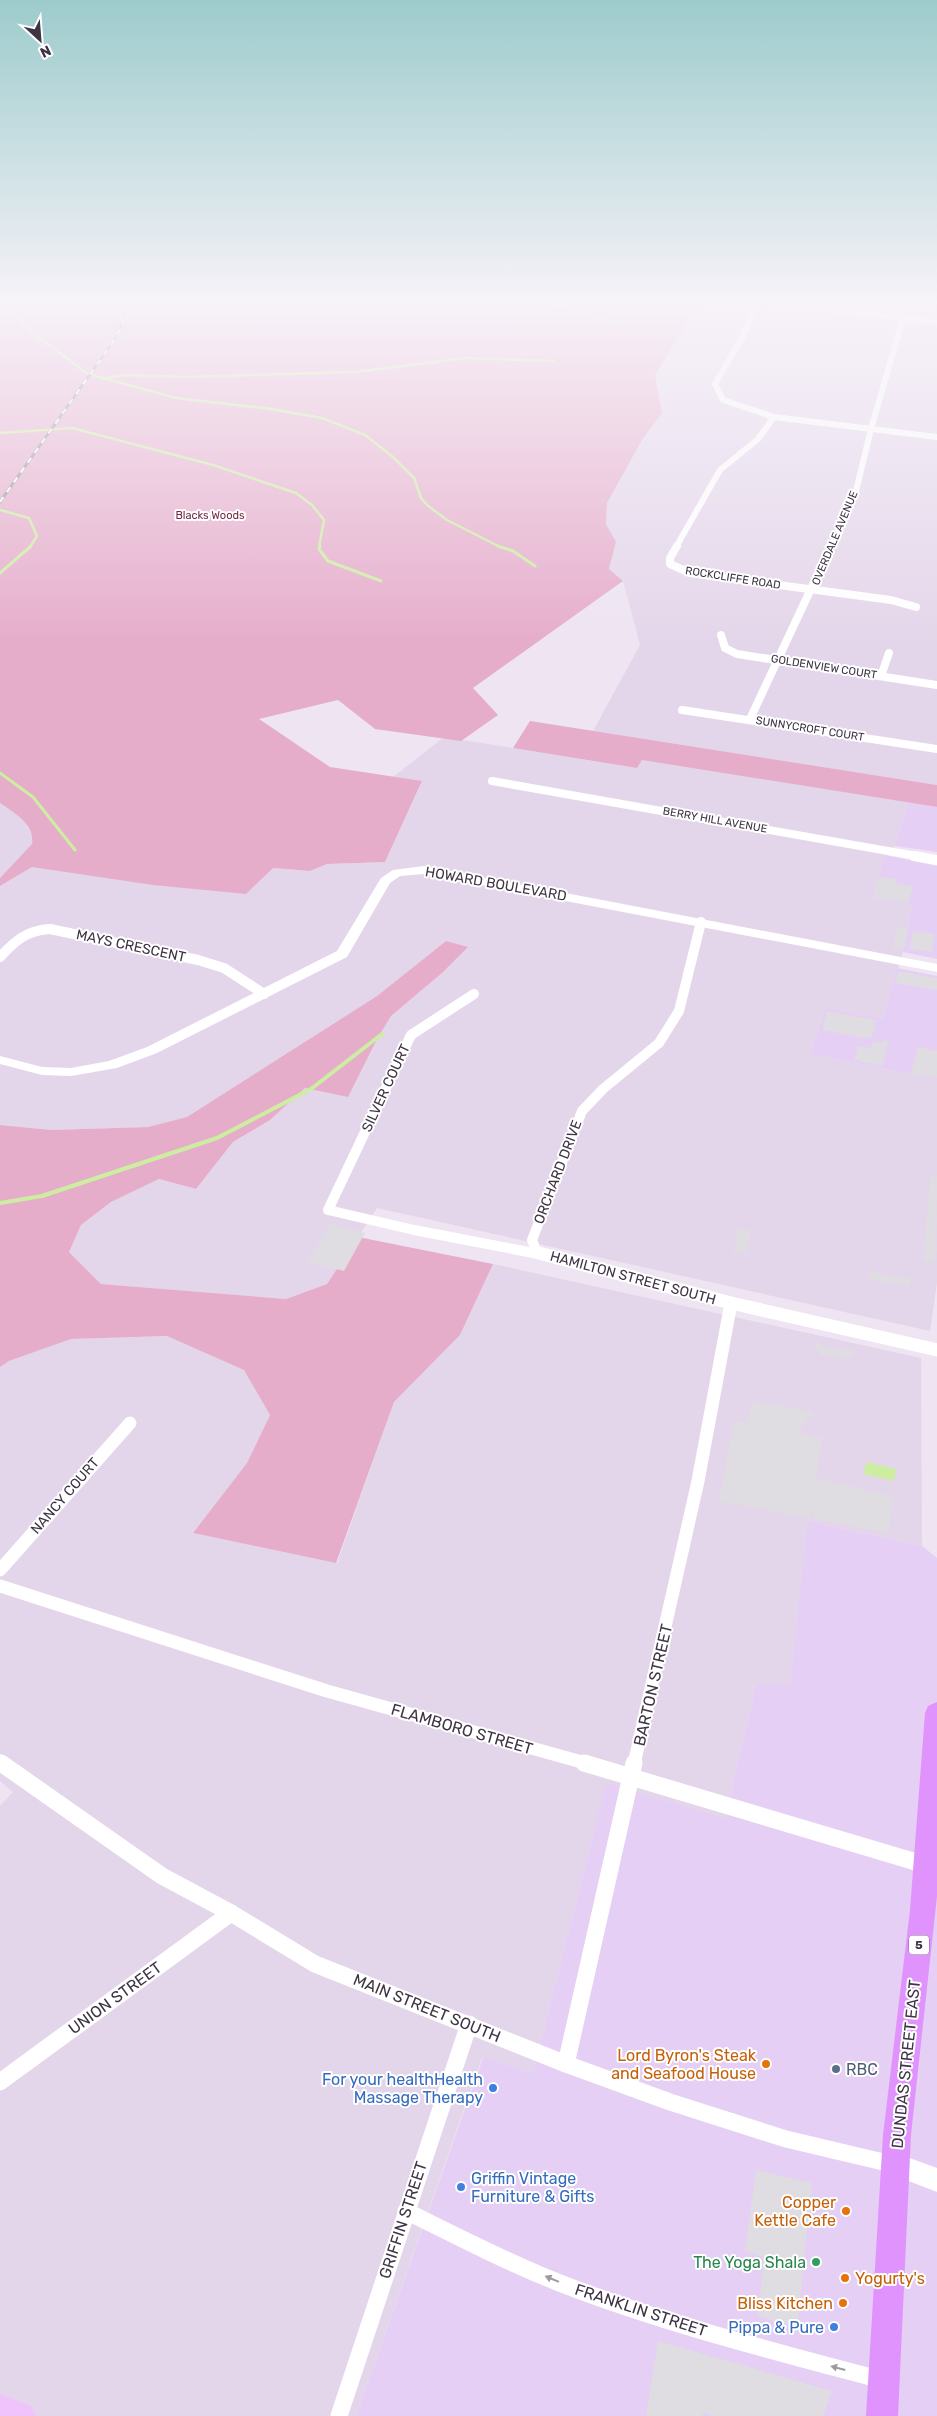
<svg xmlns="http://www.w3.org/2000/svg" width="937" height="2416" viewBox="0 0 937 2416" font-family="Rubik,sans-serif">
<rect width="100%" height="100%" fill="#eee4f2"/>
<g fill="#e4d6ea">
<polygon points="699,304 937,304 937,785 593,731 640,645 623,581 609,569 616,542 606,524 607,503 642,440 662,413 655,375"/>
<polygon points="444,737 637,768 642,759 908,802 895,846 885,855 871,898 912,905 903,952 883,1018 826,1008 810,1054 937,1079 937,1282 930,1331 377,1208 327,1284 286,1299 101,1284 69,1252 81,1225 111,1202 159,1179 196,1189 233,1142 270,1120 305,1088 376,1041 391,1016 442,973 467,947 446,941 377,996 187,1117 148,1127 52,1130 0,1125 0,886 32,867 273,868 310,871 327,864 385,862 422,782 393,777"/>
<polygon points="0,803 23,819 33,837 32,844 0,878"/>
<polygon points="493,1264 921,1358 922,1546 809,1521 790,1686 756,1684 725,1818 606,1784 533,2073 482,2058 356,2416 0,2416 0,1806 13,1792 0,1781 0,1367 9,1361 71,1339 168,1336 245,1370 270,1415 247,1463 193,1533 337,1563 394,1402 460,1335"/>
</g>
<g fill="#e5cff4">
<polygon points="908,802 937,807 937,852 895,846"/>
<polygon points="885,855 937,866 937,959 903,952 912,905 871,898"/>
<polygon points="897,968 937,976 937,1079 810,1054 826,1008 883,1018"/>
<polygon points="808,1521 922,1546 937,1558 937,2416 356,2416 483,2058 533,2073 606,1783 725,1818 756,1684 790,1685"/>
</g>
<g fill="#e6adcb">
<path d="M0,304H699L655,375L662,413L642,440L607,503L606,524L616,542L609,569L623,581L473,688L498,715L461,741L375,729L338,700L259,719L330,767L422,781L385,862L327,864L310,871L273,868L246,894L153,885L32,867L0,886V878L32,844C35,824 14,813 0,803Z"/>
<polygon points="530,721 937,785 937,807 642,760 637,768 513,748"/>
<polygon points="446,941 468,947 442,973 391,1016 376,1041 348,1097 305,1088 270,1120 233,1142 196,1189 159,1179 111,1202 81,1225 69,1252 101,1284 286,1299 327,1284 358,1237 493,1264 460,1335 394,1402 336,1563 193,1533 247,1463 270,1415 244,1370 167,1336 71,1339 9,1361 0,1367 0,1125 52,1130 148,1127 187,1117 377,996"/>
</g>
<g fill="#e0dde2">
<polygon points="878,877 896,879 895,884 913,886 908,903 873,898"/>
<polygon points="897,927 908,928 904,948 893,947"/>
<polygon points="913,931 935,934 932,952 910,949"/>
<polygon points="899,971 937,978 937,990 895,983"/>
<polygon points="827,1011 876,1020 871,1039 822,1030"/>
<polygon points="883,1040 889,1041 882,1066 854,1060 858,1046 870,1048 873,1041 882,1043"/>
<polygon points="918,1047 937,1051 937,1078 911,1073"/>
<polygon points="931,1175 937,1176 936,1262 923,1260"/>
<polygon points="330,1224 365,1233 344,1271 308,1262"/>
<polygon points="738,1229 751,1231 747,1254 734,1252"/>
<polygon points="869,1271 911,1279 910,1287 868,1279"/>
<polygon points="814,1344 857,1352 847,1359 821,1355"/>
<polygon points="752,1401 814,1412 797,1432 822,1438 816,1478 893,1497 888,1533 813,1519 816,1485 811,1518 719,1501 734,1422 747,1422"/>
<polygon points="756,2170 812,2183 797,2327 758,2316 764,2257 745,2251"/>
<polygon points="658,2341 832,2391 823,2416 713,2416 703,2413 702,2416 646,2416"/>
</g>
<polygon fill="#cdeea1" points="866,1462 896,1469 894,1481 864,1474"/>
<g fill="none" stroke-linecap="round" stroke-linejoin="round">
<g stroke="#cdeea1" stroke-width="2.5">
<polyline points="17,304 14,307 21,324 88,374 176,398 271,409 322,418 365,435 393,457 414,478 421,498 427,505 447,520 500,547"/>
<polyline points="555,304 620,324"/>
<polyline points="107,378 125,375 185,377 355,372 465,358 554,361"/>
<polyline points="0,433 72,428 213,465 296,493 312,505 324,520 319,547"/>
<polyline points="0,510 29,518 37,536 30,547"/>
</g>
<g stroke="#cdeea1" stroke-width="3">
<polyline points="320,546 319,549 328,561 381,581"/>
<polyline points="498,546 513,551 535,566"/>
<polyline points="0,573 31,546"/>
<polyline points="0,773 33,797 75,850"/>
</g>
<polyline stroke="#cdeea1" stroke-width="4" points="0,1203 42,1196 217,1138 311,1089 382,1034"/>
<g stroke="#fff" stroke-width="6">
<polyline points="756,304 743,336 715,384 723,400 774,417 937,437"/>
<polyline points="780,304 937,322"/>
<polyline points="676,547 720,470 758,439 774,417"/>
<polyline points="831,547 855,495 871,429 907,304"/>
</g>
<g stroke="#fff" stroke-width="8">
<polyline points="677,546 670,558 670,564 690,573 891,600 916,607"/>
<polyline points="721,635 725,648 737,654 937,685"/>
<polyline points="881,676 889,653"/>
<polyline points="682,710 937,749"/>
<polyline points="750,719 831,546"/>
<polyline points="492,781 922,857"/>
</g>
<g stroke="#fff" stroke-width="10">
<polyline points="914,856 937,860"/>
<path d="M0,957C15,941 27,930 50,929L198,960L224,968L264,994"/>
<polyline points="474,994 411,1035 328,1210 414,1230 544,1255"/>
<polyline points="537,1253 532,1240 582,1111 603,1089 659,1043 679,1011 701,922"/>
</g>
<g stroke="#fff" stroke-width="13">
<polyline points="539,1253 731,1303 937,1350"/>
<polyline points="0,1570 130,1423"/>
<polyline points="0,1586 327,1691 589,1764"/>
<polyline points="0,1762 3,1764"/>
<polyline points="634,1764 698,1481 731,1303"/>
</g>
<g stroke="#fff" stroke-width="17">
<polyline points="1,1763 162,1876 231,1913 315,1964 566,2064 670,2102 786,2139 896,2165"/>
<polyline points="584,1763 926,1865"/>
<polyline points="566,2064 634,1763"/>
<polyline points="0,2082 231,1913"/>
<path d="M406,2211C456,2236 505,2261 557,2282C662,2323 773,2351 882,2380"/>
<polyline points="339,2416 469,2024"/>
</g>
<g fill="#fff" fill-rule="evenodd">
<polygon points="424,866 937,964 937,972 424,874 400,876 390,883 347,957 157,1053 117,1068 71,1076 42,1075 0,1064 0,1056 42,1067 71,1068 109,1061 147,1047 337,951 381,878 393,870"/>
<polygon points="896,2153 937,2168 937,2192 888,2173 884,2165 888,2157"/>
</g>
<polygon fill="#f0c3fd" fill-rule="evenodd" points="0,2394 31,2406 35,2416 0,2416"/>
<polygon fill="#e093fc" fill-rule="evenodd" points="937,1702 937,1896 911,2135 898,2416 866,2416 883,2135 910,1910 925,1713 928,1706"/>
<g stroke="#949494" stroke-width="3">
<polyline id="rail" points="0,502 115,339 123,322 124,304"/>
</g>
<use href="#rail" stroke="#fff" stroke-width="2" stroke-dasharray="6" stroke-linecap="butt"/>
</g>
<defs><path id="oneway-solid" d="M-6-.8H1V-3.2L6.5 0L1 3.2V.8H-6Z" transform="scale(1.25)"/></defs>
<g fill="#9e9aa2">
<use href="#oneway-solid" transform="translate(552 2279) rotate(-157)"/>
<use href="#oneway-solid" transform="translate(838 2368) rotate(-165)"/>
</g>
<linearGradient id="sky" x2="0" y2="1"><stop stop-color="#9dcbcc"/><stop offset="0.47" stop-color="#f7f3f9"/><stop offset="1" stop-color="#f7f3f9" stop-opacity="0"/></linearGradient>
<rect width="937" height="643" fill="url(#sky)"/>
<g fill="#e8710a" stroke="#fff" stroke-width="2">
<circle cx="766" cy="2064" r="5"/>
<circle cx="846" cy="2211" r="5"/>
<circle cx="845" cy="2278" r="5"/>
<circle cx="843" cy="2303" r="5"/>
</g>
<circle fill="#5c6f8a" stroke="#fff" stroke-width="2" cx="836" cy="2069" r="5"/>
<g fill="#3f7fe0" stroke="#fff" stroke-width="2">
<circle cx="493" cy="2088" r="5"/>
<circle cx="461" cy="2187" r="5"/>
<circle cx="834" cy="2327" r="5"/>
</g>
<circle fill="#2e9e5b" stroke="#fff" stroke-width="2" cx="816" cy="2262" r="5"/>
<g text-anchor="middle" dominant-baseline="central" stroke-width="4" stroke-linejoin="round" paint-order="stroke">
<g font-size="11" fill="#742944" stroke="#fff">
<text x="210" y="515">Blacks Woods</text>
</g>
<g font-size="11" fill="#3e3444" stroke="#fff">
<text transform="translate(835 538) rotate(-67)">OVERDALE AVENUE</text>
<text transform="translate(733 578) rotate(9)">ROCKCLIFFE ROAD</text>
<text transform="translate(824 667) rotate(9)">GOLDENVIEW COURT</text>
<text transform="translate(810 729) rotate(9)">SUNNYCROFT COURT</text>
<text transform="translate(715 820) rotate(10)">BERRY HILL AVENUE</text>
</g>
<rect fill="#fff" stroke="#78717c" stroke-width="1" x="909" y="1935.5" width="20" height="19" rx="4"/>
<g font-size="12" font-weight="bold" fill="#3e3444">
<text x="919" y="1945">5</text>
</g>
<g font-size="14" fill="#3e3444" stroke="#fff">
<text transform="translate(496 884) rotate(10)">HOWARD BOULEVARD</text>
<text transform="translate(131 946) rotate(12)">MAYS CRESCENT</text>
<text transform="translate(386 1088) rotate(-65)">SILVER COURT</text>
<text transform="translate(558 1172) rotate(-69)">ORCHARD DRIVE</text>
<text transform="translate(633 1278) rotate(15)">HAMILTON STREET SOUTH</text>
<text transform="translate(65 1496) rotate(-49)">NANCY COURT</text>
</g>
<g font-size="16" fill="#3e3444" stroke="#fff">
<text transform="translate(653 1685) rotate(-77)">BARTON STREET</text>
<text transform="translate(462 1729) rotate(16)">FLAMBORO STREET</text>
<text transform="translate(115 1998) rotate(-36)">UNION STREET</text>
<text transform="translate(427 2008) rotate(22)">MAIN STREET SOUTH</text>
<text transform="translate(906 2064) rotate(-84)">DUNDAS STREET EAST</text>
<text transform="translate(403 2220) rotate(-72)">GRIFFIN STREET</text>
<text transform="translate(641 2310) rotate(18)">FRANKLIN STREET</text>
</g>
<g font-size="16" fill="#c56008" stroke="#fff" text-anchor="end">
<text x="756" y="2055">Lord Byron's Steak<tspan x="756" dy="18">and Seafood House</tspan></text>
<text x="836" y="2202">Copper<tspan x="836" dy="18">Kettle Cafe</tspan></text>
<text x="855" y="2278" text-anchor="start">Yogurty's</text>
<text x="833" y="2303">Bliss Kitchen</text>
</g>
<g font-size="16" fill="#4e5e75" stroke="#fff" text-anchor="start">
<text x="846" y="2069">RBC</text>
</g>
<g font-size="16" fill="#366cbe" stroke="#fff" text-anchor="end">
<text x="483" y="2079">For your healthHealth<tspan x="483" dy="18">Massage Therapy</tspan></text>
<text x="471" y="2178" text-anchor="start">Griffin Vintage<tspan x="471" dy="18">Furniture &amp; Gifts</tspan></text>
<text x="824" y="2327">Pippa &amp; Pure</text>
</g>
<g font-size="16" fill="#27864d" stroke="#fff" text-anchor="end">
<text x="806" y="2262">The Yoga Shala</text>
</g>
</g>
<g transform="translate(40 40) rotate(154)" stroke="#ffffff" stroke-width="4" paint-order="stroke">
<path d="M0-4L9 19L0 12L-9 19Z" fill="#3e3444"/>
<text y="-8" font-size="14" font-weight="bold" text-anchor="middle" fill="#3e3444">N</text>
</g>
</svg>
